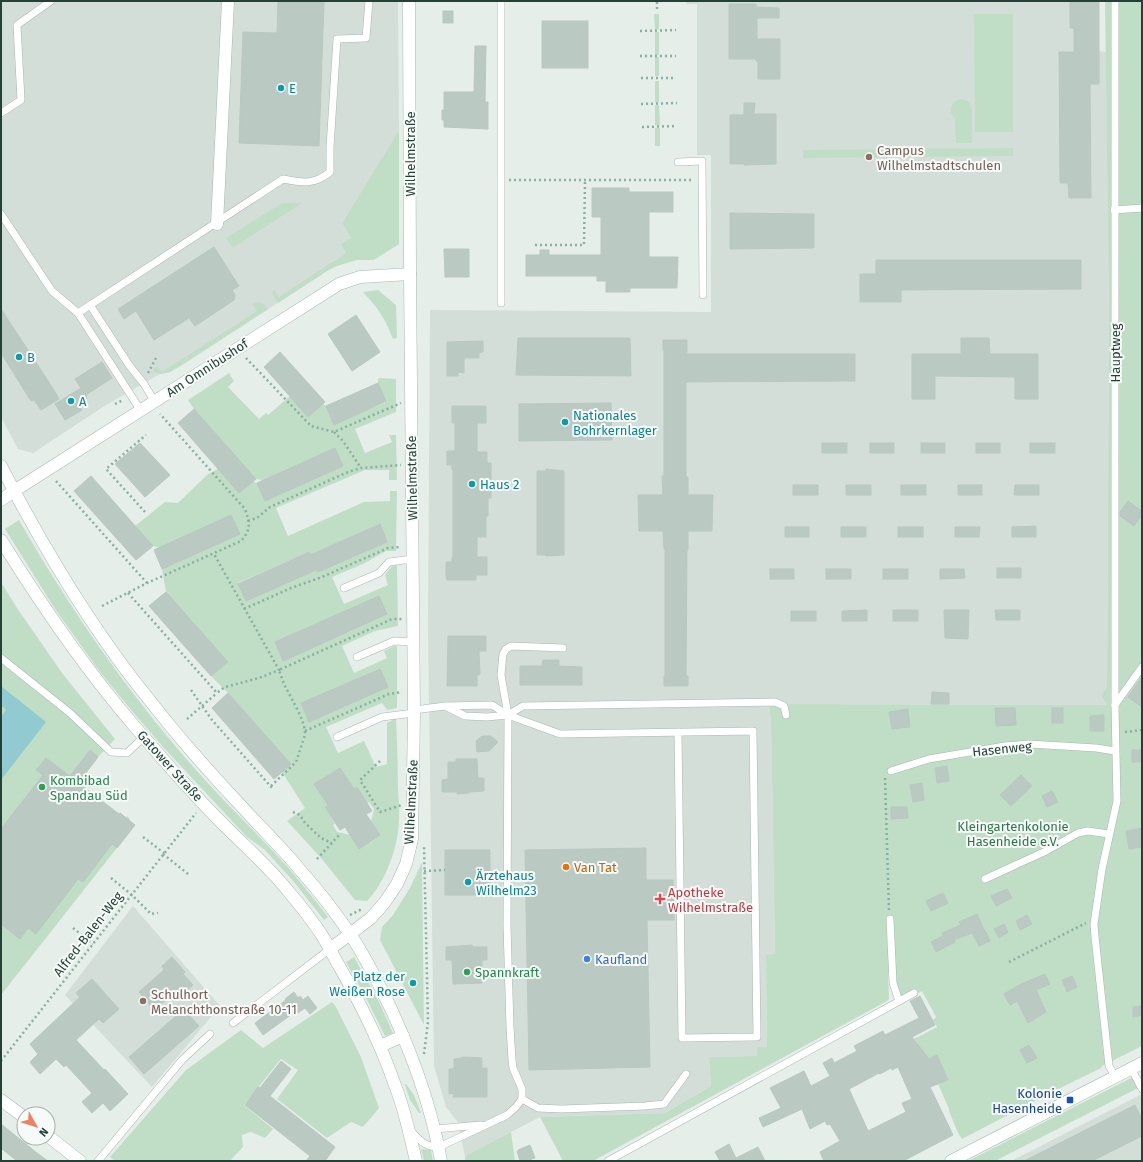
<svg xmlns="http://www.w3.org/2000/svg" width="1143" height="1162" viewBox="0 0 1143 1162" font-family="'Fira Sans',sans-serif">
<rect width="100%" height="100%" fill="#e6eeea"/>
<g fill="#d4ded9">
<polygon points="1,1 398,1 399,130 342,223 351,238 347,253 333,261 327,271 178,368 170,372 160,374 103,407 33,453 18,449 1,417"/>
<polygon points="686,1 1099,1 1099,51 1106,52 1109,313 1107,686 1101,695 1107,705 769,704 771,721 775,955 766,955 767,1047 757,1056 709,1057 711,1086 665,1113 540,1117 465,1156 457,1121 446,1107 434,1066 428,628 430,310 711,312 711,155 697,155 697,4 686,4"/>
<polygon points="133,906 220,1006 152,1087 65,995"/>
<polygon points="1142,1094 1142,1161 1011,1161"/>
</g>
<g fill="#c0dec6" fill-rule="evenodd">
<polygon points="1105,1 1142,1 1142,1046 1102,1066 1101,1068 1048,1094 962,1139 958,1133 949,1111 949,1109 927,1059 925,1059 914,1038 918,1037 937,1027 933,1020 936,1017 922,991 903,1001 888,972 889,999 887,1001 593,1161 563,1161 540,1117 665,1113 711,1086 709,1057 757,1056 757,1047 767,1047 766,955 775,954 771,721 769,704 1107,705 1101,695 1107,686 1109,313"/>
<polygon points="654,14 659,14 659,29 655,29"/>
<polygon points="974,14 1013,14 1013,132 975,132"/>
<rect x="655" y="32" width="4" height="23"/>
<rect x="655" y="57" width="4" height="19"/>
<rect x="655" y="81" width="4" height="21"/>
<path d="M959,99C966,99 970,102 972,108V143H956L955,119L951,113V107L954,102Z"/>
<polygon points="655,105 659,105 660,125 655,125"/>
<rect x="655" y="128" width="5" height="18"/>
<polygon points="399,130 399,244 374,260 357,260 337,266 327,271 278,303 272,293 274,289 279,297 346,253 341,244 351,238 342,223"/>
<polygon points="1013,148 1013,156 803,158 803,150"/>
<polygon points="282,203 302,203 233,248 226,238"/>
<path d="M378,290L396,305L397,338L393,339C385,318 378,308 363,292Z"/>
<polygon points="258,302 264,304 268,309 170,372 160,374 153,372 154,368 157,366 162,372 257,311 252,304"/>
<path d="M229,373L234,381L228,387L259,419L266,413L268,415L290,396L323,404L326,406L334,424L386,402L378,383V378L396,379V412L355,429L365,453L392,442L389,435H396L397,480H389V470H365L276,508L288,536L364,502L390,501V491H397L396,551H386L363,564L332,577L344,604L388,585L385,575L392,566L397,565L398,626L375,631L342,646L354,673L387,658L384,651L394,646H397V708L387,710L382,703L326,727L338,753L364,741L376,767L387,764V723L396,718C397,742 398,765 398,789C399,803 400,818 398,832C395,855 383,885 367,901L355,900L321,858L287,821L305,808L282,772L291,764L228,693L211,676L228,662L166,592L162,569L239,534L231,516L160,548L153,546L135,526L165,502L178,503L208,474L218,469L257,483L265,501L343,466L335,448L263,480L256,479L194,409L188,400ZM379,524L387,542L318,572L316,570L246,601L238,583L308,552L310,555ZM379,596L387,614L283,660L275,642ZM379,669L387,687L309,722L301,703ZM341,769L354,789L357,787L367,803L369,802L374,809L371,822L380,835L359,849L351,835L337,832L333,825L335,824L325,807L328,805L314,784L333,772L334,773Z"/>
<path d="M19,520C69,607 123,686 189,762C219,797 253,829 284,863C300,881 314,899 328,917L324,920L294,882L275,861L265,850L247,837L164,748L132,711L100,672L55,609L5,529Z"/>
<polygon points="1,582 17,608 62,673 115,739 98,757 79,783 119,814 126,818 127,816 130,819 129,820 135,825 1,995"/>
<polygon points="422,862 424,1025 380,940 382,927 393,915 400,904 411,886"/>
<polygon points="354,957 379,1002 393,1033 385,1036 367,1000 346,962"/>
<polygon points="332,1002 336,1007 361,1057 379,1108 363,1127 351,1122 327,1138 277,1099 298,1070 281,1059 244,1105 273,1129 265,1138 251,1132 242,1135 243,1147 230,1161 115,1161 110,1157 186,1070 241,1030 263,1048"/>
<polygon points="1133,1077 1138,1088 995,1161 968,1161"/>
<polygon points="406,1084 414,1095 421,1113 419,1113 410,1100 405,1085"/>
<polygon points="511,1132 515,1161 465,1161 465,1156"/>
<polygon points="421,1149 431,1150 433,1161 424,1161"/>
</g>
<polygon fill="#91cad0" points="1,686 46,722 1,780 1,717 6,710 1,705"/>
<g fill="#bbc9c3" stroke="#b8c8c0" fill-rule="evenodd">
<polygon points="278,1 324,1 319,146 239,143 243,32 277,33"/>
<polygon points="1070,1 1099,1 1099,84 1090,84 1091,198 1069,198 1068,183 1060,183 1059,52 1074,52 1074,28 1070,28"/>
<polygon points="729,4 756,4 756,7 779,8 779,18 757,18 757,39 780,39 780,79 758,79 758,61 756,61 756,59 729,59"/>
<rect x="443" y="11" width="10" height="12"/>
<rect x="542" y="21" width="46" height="47"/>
<polygon points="475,46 486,46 485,102 488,102 488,129 444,127 444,120 442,120 442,110 444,110 444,92 474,92"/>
<polygon points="744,103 755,103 754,114 776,114 776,164 744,165 744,164 730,164 730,115 744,115"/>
<polygon points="592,188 629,188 629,192 673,192 673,212 649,212 649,257 678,257 677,288 630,288 630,292 606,292 606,281 597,281 597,276 526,276 526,255 540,255 540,250 549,250 549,255 601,255 601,217 592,217"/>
<polygon points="730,213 814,214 814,248 730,249"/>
<polygon points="214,247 239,286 232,290 235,295 234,300 195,326 189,318 154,340 136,311 124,319 118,309"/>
<polygon points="444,249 469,249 469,277 445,277"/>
<polygon points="876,260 1081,260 1081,289 901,290 901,302 860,302 860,274 876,274"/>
<polygon points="1,309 52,387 59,399 41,410 34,400 31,401 1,353"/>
<polygon points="356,315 380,352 352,371 328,334"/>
<polygon points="518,338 630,338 631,376 516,375"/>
<polygon points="961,338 989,338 990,354 1038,354 1038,399 1015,399 1015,377 935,376 935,399 912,399 912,354 961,354"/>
<polygon points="663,340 687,340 687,354 855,354 855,381 686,382 686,477 688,477 688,495 713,495 712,531 688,531 688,550 687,550 686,676 688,676 688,686 664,686 664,676 665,676 665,549 664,549 663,531 639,531 638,495 663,495 662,476 664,476 664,350 663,350"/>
<polygon points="483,341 483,352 479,353 479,358 464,358 464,373 458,372 458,376 447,376 447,342"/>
<polygon points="280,352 325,402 308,417 264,367"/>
<polygon points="102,362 112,378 86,395 87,398 78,404 82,410 65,420 55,404 81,388 75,379"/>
<polygon points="378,383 386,401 334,425 326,406"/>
<polygon points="611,403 612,440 519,441 519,404"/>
<polygon points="452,406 486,406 486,423 477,423 477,452 487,452 487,463 491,463 491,498 488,498 488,516 486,516 486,537 477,537 477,557 487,557 487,575 476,575 476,580 447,580 446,575 446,562 452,562 452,557 453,557 453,470 452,470 452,465 447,465 447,451 455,451 455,423 452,423"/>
<polygon points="194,409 256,479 239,493 178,423"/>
<polygon points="140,443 170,475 145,497 115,464"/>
<rect x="822" y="443" width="25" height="10"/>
<rect x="870" y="443" width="24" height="10"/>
<rect x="921" y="443" width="24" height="10"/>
<rect x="976" y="443" width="24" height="10"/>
<rect x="1030" y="443" width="25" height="10"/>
<polygon points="335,448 343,466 265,501 257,483"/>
<polygon points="546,469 564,471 564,555 546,556 545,555 537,555 537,471 546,471"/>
<polygon points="91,476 153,546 136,560 74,491"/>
<rect x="793" y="485" width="25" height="10"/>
<rect x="846" y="485" width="25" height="10"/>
<rect x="901" y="485" width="25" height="10"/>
<rect x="958" y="485" width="24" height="10"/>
<polygon points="1015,485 1039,485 1039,495 1014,495"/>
<polygon points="1128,501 1142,511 1142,515 1134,526 1120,516 1120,512"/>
<polygon points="231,515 240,534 162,569 154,550"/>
<polygon points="380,524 387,542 318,572 316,570 246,601 238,584 309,552 310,555"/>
<polygon points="1036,526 1036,537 1012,537 1012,527"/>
<rect x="785" y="527" width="24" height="10"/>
<rect x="841" y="527" width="25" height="10"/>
<rect x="898" y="527" width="25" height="10"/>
<polygon points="955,527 980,527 979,537 955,537"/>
<rect x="997" y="568" width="24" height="10"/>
<rect x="770" y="569" width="24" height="10"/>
<rect x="826" y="569" width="25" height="10"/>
<rect x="883" y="569" width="25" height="10"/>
<polygon points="940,569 964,569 965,578 940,579"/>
<polygon points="166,592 228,662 211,676 149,606"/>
<polygon points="379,596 387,614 283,661 275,642"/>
<polygon points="867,610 867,621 842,621 842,611"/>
<rect x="893" y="610" width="25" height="11"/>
<polygon points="944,610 969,610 968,639 945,638"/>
<polygon points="995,610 1020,610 1020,620 996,620"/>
<rect x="791" y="611" width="25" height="10"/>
<polygon points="448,636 486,636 486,651 479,651 480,674 477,675 477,686 447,686"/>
<polygon points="543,660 559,660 559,666 582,667 582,685 520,685 520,666 542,666"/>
<polygon points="380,669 388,687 309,722 301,703"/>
<polygon points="1142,677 1142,707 1128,697"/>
<polygon points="932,692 949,693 949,704 931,704"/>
<polygon points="228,693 291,764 274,779 212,708"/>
<polygon points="995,708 1015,708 1016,725 996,726"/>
<rect x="1052" y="708" width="11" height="15"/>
<polygon points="908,709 910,727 892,729 889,712"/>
<polygon points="1104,715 1104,731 1090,731 1090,716"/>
<polygon points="482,736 491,736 498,742 489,751 477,752 476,741"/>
<polygon points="90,750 98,757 78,783 119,814 120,813 135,825 117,848 112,844 83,882 78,879 36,934 28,928 20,939 1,924 1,829 43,775 36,770 46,758 70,776"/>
<rect x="1132" y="750" width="10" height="12"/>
<polygon points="456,759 477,759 478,778 484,778 484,791 469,792 469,793 457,794 457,792 442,792 442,780 448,779 448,762 456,762"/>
<polygon points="947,766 949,781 937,783 935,768"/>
<polygon points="340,768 354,789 357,787 372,811 366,814 380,835 359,849 345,827 340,830 325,807 328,805 314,784"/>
<polygon points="1021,775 1032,786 1011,806 1000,795"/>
<polygon points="922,783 924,800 913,802 910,785"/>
<polygon points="1052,791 1058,802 1047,807 1042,796"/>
<polygon points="891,807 907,807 908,818 891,819"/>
<polygon points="1142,828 1142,847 1129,849 1126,831"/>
<polygon points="646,848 646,880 673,880 674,920 647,920 650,1067 529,1070 525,850"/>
<rect x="445" y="850" width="45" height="45"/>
<polygon points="1007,889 1012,898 996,906 991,896"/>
<polygon points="943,893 948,903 931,911 926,901"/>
<polygon points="977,914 985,932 986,932 990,941 979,946 972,933 954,940 955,942 936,952 931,942 943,936 942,933 961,925 959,922"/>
<polygon points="1027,915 1032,924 1020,930 1016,921"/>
<polygon points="1004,924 1008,932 999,938 994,929"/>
<polygon points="472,945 473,947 487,947 487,960 482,960 482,983 453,984 452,960 446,960 446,947"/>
<polygon points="172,957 185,972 183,974 193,985 180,996 176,991 154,1010 139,992 164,970 162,966"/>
<polygon points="1045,974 1050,984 1036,990 1046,1012 1028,1023 1017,1001 1010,1005 1004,994 1019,985"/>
<polygon points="1072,976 1077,987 1067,992 1062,980"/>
<polygon points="92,979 119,1009 103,1023 99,1019 76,1040 104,1070 105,1069 128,1094 110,1111 103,1103 92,1113 82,1102 92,1093 66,1065 64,1067 56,1059 40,1074 30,1062 38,1054 30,1044 80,997 76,993"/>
<polygon points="294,992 298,998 300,996 303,1000 308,996 317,1008 310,1014 305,1008 296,1014 295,1012 263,1035 255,1023 286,1000 285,999"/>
<path d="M920,996L935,1025L912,1037L929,1059L937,1055L948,1080L930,1087L953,1135L903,1161H824L820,1152L840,1141L830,1124L827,1125L825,1121L810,1129L802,1109L763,1127L759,1118L781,1108L770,1088L804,1071L811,1086L830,1076L823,1063L832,1058L834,1063L857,1051L854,1046L883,1031L885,1035L919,1018L910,1001ZM898,1067L912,1099L902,1103L906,1112L868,1131L849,1089L879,1073L880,1074L891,1068L892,1070Z"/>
<polygon points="1141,1006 1142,1015 1133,1017 1133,1007"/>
<polygon points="184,1009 199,1026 144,1074 129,1057"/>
<polygon points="1029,1045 1037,1058 1027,1063 1020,1050"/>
<polygon points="462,1057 482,1058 482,1068 487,1068 487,1097 453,1097 454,1093 449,1094 449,1069 454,1069 454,1059 462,1058"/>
<polygon points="281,1061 291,1069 270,1096 335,1147 325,1161 306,1161 310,1156 245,1105 258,1087 260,1088"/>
<polygon points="1135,1105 1142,1119 1142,1136 1092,1161 1024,1161"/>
<polygon points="1,1124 37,1153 48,1161 17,1161 1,1148"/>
<polygon points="729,1144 736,1158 758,1147 765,1161 720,1161 715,1152"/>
<polygon points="530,1145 535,1158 526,1161 520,1161 517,1151 519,1151 518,1150"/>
</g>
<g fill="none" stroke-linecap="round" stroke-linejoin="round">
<g stroke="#a8b6b1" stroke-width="8">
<g id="lane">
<polyline points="501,1 501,303"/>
<polyline points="1,113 21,100 17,25 51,1"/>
<polyline points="678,162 702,161 703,295"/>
<polyline points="1114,210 1142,208"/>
<path d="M1,214L52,291L78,313L283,179C303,183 314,185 330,172V147L337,39L366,38L369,1"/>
<polyline points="90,305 129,365 144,384 155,402"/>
<polyline points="78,313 141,411"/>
<polyline points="344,588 379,573 389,562 413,559"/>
<polyline points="357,657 394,641 414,642"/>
<polyline points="1,658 70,713 111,752 127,753 144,737"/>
<polyline points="1115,705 1142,667"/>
<polyline points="447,707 465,716 487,717 508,715 523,706 775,702 784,706 786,715"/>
<polyline points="414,710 445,706 492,705 508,715 560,734 753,731 757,1037 682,1038 678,732"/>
<polyline points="337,737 382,717 414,713"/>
<polyline points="891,771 929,759 1005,746 1029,744 1096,748 1115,751"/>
<polyline points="985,879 1046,851 1078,833 1088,831 1109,834"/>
<polyline points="890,919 893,983 899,1001"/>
<polyline points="233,1023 330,949"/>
<polyline points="1131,1068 1142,1089"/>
<polyline points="1115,1076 1109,1066 1095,937 1094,924 1102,869 1117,801 1115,705 1115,1"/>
<polyline points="522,1099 538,1108 561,1109 645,1106 664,1104 686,1074"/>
<polyline points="435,1129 481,1125"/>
<path d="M410,1130C420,1140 424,1147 439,1147L507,1115L516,1107L522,1099V1089L513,1068L512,1060L510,1027L507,925L508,715L501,675L503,654L506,649L511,646L563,648"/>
<polyline points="98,1161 182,1060 210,1034"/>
<polyline points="608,1161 914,993"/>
</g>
</g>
<g stroke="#a8b6b1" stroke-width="13">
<g id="street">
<polyline points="217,224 228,1"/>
<polyline points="14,491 339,284 360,277 410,274"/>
<polyline points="350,934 371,918 385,902 397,884 406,864 412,839 414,713 410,274 409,1"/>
<polyline points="1,1100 24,1117"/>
<polyline points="48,1136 80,1161"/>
</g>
</g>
<g stroke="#a4b9b1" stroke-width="13">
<g id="secondary">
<path d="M1,466C44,549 92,630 151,702C180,739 212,775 244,809C263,830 283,849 301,871C318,890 335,912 350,934C366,958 379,984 392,1011C414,1059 432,1109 441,1161"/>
<polyline points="1,500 14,491"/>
<path d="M1,540C42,606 85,669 136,728C165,762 196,798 228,829C249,850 271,869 289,892C300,905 312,920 321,934C328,944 332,954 338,964C361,1004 381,1044 396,1088C405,1111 410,1136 416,1161"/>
<polyline points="330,949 350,934"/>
<polyline points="380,1046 403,1036"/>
<polyline points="951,1161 1142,1063"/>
</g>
</g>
<g stroke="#87b0a1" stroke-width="2.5" stroke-dasharray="2 3" stroke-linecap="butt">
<polyline points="657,9 657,1"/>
<polyline points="640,31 676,30"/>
<polyline points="640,56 676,56"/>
<polyline points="641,78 676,78"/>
<polyline points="641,104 677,103"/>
<polyline points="642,127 677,126"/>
<polyline points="509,180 694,180"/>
<polyline points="535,245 584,245 585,180"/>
<polyline points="246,358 311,426 334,432 401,403"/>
<polyline points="148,373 157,356"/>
<polyline points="115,404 123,400"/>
<polyline points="334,432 343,441 361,468"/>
<polyline points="56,481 147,583"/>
<polyline points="145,512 106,469 146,435"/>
<polyline points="248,521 257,518 270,507 348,472 361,468 401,465"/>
<polyline points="128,593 217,693 225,687 259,678 279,670 214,554"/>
<path d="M102,606L147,583L241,541C251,530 250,523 245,509L160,414"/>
<polyline points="244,609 291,588 322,577 388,548 401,547"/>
<polyline points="191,690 212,720 272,788"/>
<polyline points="187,719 217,693"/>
<polyline points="305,731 389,694 402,692"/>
<polyline points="1125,732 1142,730"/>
<polyline points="380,761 360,780 380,812 402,805"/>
<polyline points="885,778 889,911"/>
<path d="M271,786L296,762L305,735C306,722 292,700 286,688C283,682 281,676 279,670L392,619H402"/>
<polyline points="293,812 300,815 305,823 321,838 332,843"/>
<polyline points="143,837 164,853"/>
<polyline points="163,854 188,874"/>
<polyline points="317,859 340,834"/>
<polyline points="424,871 445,870"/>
<polyline points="111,878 132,895 151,914 158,913"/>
<polyline points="350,915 362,909"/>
<polyline points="73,928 93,944"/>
<polyline points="1009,962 1086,923"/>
<polyline points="424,1054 428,1022 424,845"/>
<polyline points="1,1061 196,813"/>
</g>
<use href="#lane" stroke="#fff" stroke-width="7"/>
<use href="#street" stroke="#fff" stroke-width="12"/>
<use href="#secondary" stroke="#fff" stroke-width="12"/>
</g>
<g fill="#0f9aa8" stroke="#f6faf8" stroke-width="1.5">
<circle cx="281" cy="88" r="4"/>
<circle cx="19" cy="357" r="4"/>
<circle cx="71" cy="401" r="4"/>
<circle cx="565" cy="422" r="4"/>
<circle cx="472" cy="484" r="4"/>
<circle cx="468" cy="882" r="4"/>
<circle cx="413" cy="983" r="4"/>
</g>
<g fill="#8d6e63" stroke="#f6faf8" stroke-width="1.5">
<circle cx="869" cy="157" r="4"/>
<circle cx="143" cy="1001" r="4"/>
</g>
<g fill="#2e9e5b" stroke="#f6faf8" stroke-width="1.5">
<circle cx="42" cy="787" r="4"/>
<circle cx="467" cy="972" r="4"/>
</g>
<circle fill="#e8710a" stroke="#f6faf8" stroke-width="1.5" cx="566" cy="867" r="4"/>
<path fill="#e0444e" stroke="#f6faf8" stroke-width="1.5" d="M658 893h4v4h4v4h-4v4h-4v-4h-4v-4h4z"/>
<circle fill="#3f7fe0" stroke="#f6faf8" stroke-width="1.5" cx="587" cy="959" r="4"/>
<rect fill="#1a4fb4" stroke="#f6faf8" stroke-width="1.5" x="1066" y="1096" width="8" height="8" rx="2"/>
<g text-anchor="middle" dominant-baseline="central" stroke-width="4" stroke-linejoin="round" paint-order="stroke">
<g font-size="13" fill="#0d838f" stroke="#f6faf8" text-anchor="start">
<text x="289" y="88">E</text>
<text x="27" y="357">B</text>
<text x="79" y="401">A</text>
<text x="573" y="415">Nationales<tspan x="573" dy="15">Bohrkernlager</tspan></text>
<text x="480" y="484">Haus 2</text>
<text x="476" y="875">Ärztehaus<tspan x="476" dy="15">Wilhelm23</tspan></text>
<text x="405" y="976" text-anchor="end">Platz der<tspan x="405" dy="15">Weißen Rose</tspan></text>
</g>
<g font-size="13" fill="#785e54" stroke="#f6faf8" text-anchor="start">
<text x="877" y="150">Campus<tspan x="877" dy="15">Wilhelmstadtschulen</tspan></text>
<text x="151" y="994">Schulhort<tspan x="151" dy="15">Melanchthonstraße 10-11</tspan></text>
</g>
<g font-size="13" fill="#254037" stroke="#f6faf8">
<text transform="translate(410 154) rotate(-90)">Wilhelmstraße</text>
<text transform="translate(1115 353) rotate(-90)">Hauptweg</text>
<text transform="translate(207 368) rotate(-33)">Am Omnibushof</text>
<text transform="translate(412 478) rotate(-91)">Wilhelmstraße</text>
<text transform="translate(1002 749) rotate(-6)">Hasenweg</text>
<text transform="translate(170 766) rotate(48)">Gatower Straße</text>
<text transform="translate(411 802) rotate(-87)">Wilhelmstraße</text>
<text transform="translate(88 934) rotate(-52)">Alfred-Balen-Weg</text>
</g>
<g font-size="13" fill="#27864d" stroke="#f6faf8" text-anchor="start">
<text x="50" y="780">Kombibad<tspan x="50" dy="15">Spandau Süd</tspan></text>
<text x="475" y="972">Spannkraft</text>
</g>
<g font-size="13" fill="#307548" stroke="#f6faf8">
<text x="1013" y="826">Kleingartenkolonie<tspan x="1013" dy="15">Hasenheide e.V.</tspan></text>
</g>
<g font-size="13" fill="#c56008" stroke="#f6faf8" text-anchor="start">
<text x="574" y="867">Van Tat</text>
</g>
<g font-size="13" fill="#be3a42" stroke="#f6faf8" text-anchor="start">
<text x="668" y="892">Apotheke<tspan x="668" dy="15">Wilhelmstraße</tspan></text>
</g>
<g font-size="13" fill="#366cbe" stroke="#f6faf8" text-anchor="start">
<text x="595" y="959">Kaufland</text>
</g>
<g font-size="13" fill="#164399" stroke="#f6faf8" text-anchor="end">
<text x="1062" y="1093">Kolonie<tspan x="1062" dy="15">Hasenheide</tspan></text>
</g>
</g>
<rect width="1143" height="1162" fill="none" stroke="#254037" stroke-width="4"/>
<g transform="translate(36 1126) rotate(129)"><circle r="19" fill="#f6faf8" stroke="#a2b0ab"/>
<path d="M0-3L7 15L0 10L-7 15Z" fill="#ed8065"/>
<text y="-6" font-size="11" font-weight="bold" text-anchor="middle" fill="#254037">N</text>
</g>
</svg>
